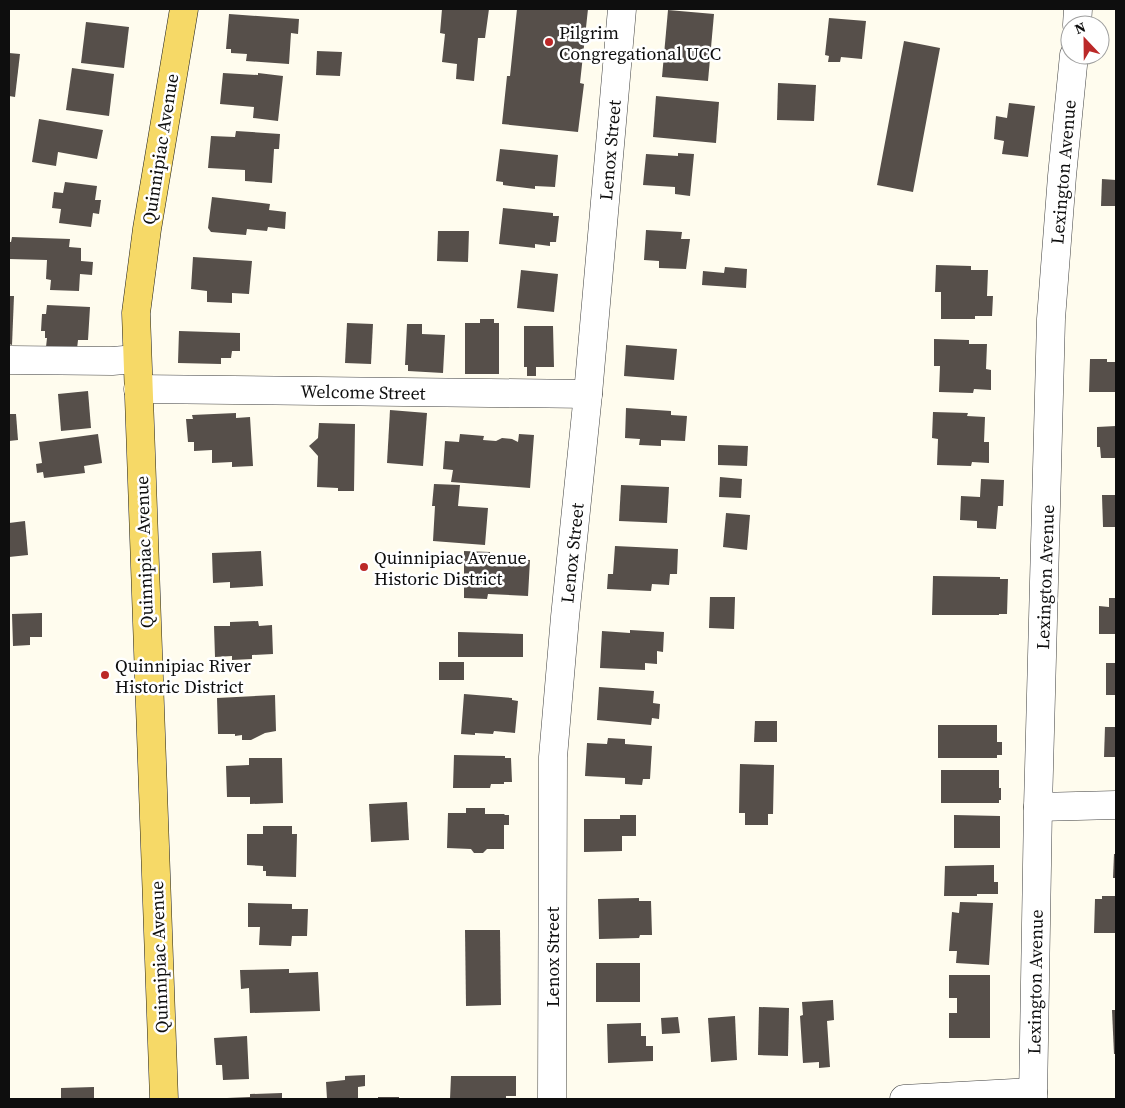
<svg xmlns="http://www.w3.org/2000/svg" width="1125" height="1108" viewBox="0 0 1125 1108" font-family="'Source Serif 4',serif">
<rect width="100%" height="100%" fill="#fffcee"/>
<g fill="#564f4a">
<polygon points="442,9 489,9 485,38 478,38 474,81 456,79 457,64 442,62 445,34 440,33"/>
<polygon points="517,9 588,9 580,83 584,84 578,132 502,124 507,76 510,76"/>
<polygon points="668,10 714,14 708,81 662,77"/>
<polygon points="229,14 299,19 298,34 291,33 289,64 246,61 247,54 231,53 231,49 226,49"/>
<polygon points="829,18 866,21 862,59 841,57 840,62 828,62 829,56 825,55"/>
<polygon points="86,22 129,27 124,68 81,63"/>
<polygon points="904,41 940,48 913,192 877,185"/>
<polygon points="317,51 342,52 340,76 316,75"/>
<polygon points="9,53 20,54 15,97 9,96"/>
<polygon points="72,68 114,74 109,116 66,110"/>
<polygon points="223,73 258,75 258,73 283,76 278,121 253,118 254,107 220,104"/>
<polygon points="778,83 816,85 814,121 777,120"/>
<polygon points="656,96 719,102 716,143 653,137"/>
<polygon points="1009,103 1035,106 1028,157 1002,154 1004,141 994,139 996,116 1007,118"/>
<polygon points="39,119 103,130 97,159 58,152 56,166 32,162"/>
<polygon points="236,131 280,134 279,149 274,149 272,183 245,181 245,170 208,168 211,136 235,137"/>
<polygon points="500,149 558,155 555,187 535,186 535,189 503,185 503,182 496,181"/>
<polygon points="678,153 694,154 690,196 675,194 675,187 643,185 646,154 678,156"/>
<polygon points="1102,179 1116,180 1116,206 1101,206"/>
<polygon points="65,182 97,186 95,200 101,200 99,214 93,213 91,227 59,223 61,209 52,208 54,192 63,193"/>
<polygon points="212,197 270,204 269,210 286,212 285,229 268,227 267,231 247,229 246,235 211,232 208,228"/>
<polygon points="503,208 553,213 553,216 559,216 556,242 550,242 550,246 535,244 535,248 499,244"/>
<polygon points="646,230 682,232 681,239 690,239 686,269 659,268 659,261 644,260"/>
<polygon points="438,231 469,231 468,262 437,261"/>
<polygon points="12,237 70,239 69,247 81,248 81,261 93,262 92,275 80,274 79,291 50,290 51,280 46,279 47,260 9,259 9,242 11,242"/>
<polygon points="193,257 252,261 249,294 232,293 232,303 207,302 207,291 191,289"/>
<polygon points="936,265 971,266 971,270 988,270 987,296 993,296 992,316 975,316 975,319 941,319 941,292 935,292"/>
<polygon points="725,267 747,269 746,288 702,285 703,271 724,273"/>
<polygon points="521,270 558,274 554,312 517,308"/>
<polygon points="9,296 14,296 12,345 9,344"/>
<polygon points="47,305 90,307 88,340 78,340 76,358 45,356 47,338 45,338 45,331 41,331 42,314 46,314"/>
<polygon points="480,319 494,319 494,323 499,323 499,374 465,374 465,323 480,323"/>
<polygon points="347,323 373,324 371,364 345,363"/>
<polygon points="407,324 422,324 422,334 445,335 443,373 408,371 408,365 405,365"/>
<polygon points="524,326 553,326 554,367 536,367 536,376 527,376 527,367 524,367"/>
<polygon points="179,331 240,333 240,351 232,351 231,358 221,358 221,364 178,363"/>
<polygon points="934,339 969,340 969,344 987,344 986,369 991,370 991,390 974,389 973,393 939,392 940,366 934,366"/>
<polygon points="626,345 677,349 674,380 624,376"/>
<polygon points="1090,359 1107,359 1107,362 1116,362 1116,392 1089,392"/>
<polygon points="88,391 91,428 61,431 58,394"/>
<polygon points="626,408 671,411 671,415 687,416 685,441 661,440 661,446 639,445 640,439 625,438"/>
<polygon points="390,410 427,413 423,466 387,463"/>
<polygon points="933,412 968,413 967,416 985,417 984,442 989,442 989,463 972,462 971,466 937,465 938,439 932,438"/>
<polygon points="236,413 236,418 250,417 253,466 232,467 232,462 212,463 212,450 194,451 194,442 188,442 186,419 193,419 192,415"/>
<polygon points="9,414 16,414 18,440 9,441"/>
<polygon points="319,423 355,424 354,491 338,491 338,488 317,487 318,456 309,446 318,438"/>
<polygon points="1116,426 1116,458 1101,458 1100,447 1097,447 1097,427"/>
<polygon points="98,434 102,463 84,466 85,473 44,478 43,472 37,473 36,464 42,463 39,442"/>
<polygon points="460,434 484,436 483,440 496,441 502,438 512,439 518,442 519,434 534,435 530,488 451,482 453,470 443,469 445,441 459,442"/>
<polygon points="718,445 748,446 747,466 718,465"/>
<polygon points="720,477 742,479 741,498 719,497"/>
<polygon points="981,479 1004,480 1003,506 998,506 996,529 977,528 977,521 960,520 961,496 980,497"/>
<polygon points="434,484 460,485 458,506 488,508 485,545 433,541 435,506 432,506"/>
<polygon points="621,485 669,487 667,523 619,521"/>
<polygon points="1102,495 1116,495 1116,527 1103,527"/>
<polygon points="726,513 750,515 747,550 723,547"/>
<polygon points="25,521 28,555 9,557 9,523"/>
<polygon points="615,546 678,549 677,574 670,574 669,585 652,584 651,591 607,589 608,574 613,574"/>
<polygon points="261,551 263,586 230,588 230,582 213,583 212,553"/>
<polygon points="464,551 490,552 490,558 530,560 528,596 488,594 487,599 464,598"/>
<polygon points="933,576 1000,577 1000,579 1008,579 1007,614 999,614 999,615 932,615"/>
<polygon points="710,597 735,597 734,629 709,628"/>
<polygon points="1109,598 1116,598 1116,634 1099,634 1099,606 1109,607"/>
<polygon points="42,613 42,637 30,637 30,645 13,646 12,614"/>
<polygon points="258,621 259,626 272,625 273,654 252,655 252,659 232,660 232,656 215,657 214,626 230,626 230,622"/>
<polygon points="630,630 664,632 663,652 657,651 657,664 645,663 645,670 600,668 602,631 630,633"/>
<polygon points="458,632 523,634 523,657 458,657"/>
<rect x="439" y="662" width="25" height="18"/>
<rect x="1106" y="663" width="10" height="32"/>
<polygon points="599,687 654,691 653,703 660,704 659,719 652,718 651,725 597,720"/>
<polygon points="464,694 512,698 512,700 518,701 515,733 494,731 493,734 475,733 475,735 461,734"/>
<polygon points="275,695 276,731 265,733 251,740 242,740 242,735 235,736 235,734 218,734 217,698"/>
<polygon points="755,721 777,721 777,742 754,742"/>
<polygon points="938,725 997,725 997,742 1002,742 1002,755 997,755 997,758 938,758"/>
<polygon points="1105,727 1116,727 1116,757 1104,757"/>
<polygon points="608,738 625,739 625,744 652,746 650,779 643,779 642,785 625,784 625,778 585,776 587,743 607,744"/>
<polygon points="454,755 505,756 505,758 511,758 512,782 504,782 504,784 491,784 490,788 453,788"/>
<polygon points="249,758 282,758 283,803 250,804 250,797 227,797 226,766 249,765"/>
<polygon points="740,764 774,765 773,814 768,814 768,825 745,825 745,813 739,813"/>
<polygon points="941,770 999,770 999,788 1001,788 1001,800 999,800 999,803 941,803"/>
<polygon points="407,802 409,840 371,842 369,804"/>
<polygon points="466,808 485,808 485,814 504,814 505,815 509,815 509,825 504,825 504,849 487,849 483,853 474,853 471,849 447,848 448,813 466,813"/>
<polygon points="620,815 636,815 636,836 622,836 622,851 584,852 584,819 620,819"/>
<polygon points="954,815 1000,816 1000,848 954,848"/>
<polygon points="263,826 292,826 292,834 297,834 296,877 266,876 266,871 263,871 263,866 247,865 247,834 263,834"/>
<polygon points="1114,854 1116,854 1116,878 1113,878"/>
<polygon points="994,865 994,882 998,882 998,894 977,894 977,896 944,896 945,866"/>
<polygon points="1102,896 1116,896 1116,933 1094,933 1095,899 1102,899"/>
<polygon points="639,898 639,901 651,901 652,935 640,935 639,938 599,939 598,899"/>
<polygon points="960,902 993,903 989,965 956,963 957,951 949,951 952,912 959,913"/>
<polygon points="248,903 292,904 292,909 308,909 307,936 292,936 291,946 259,945 260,927 248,927"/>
<polygon points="465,930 500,930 501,1005 466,1006"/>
<rect x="596" y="963" width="44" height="39"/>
<polygon points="289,969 289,973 318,972 320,1011 250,1013 249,988 241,989 240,970"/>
<polygon points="949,975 990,975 990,1038 949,1038 949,1013 957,1013 957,998 949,998"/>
<polygon points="833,1000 834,1020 827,1021 830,1067 819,1068 819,1062 803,1063 800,1016 803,1015 802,1002"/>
<polygon points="759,1007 789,1008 788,1056 758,1055"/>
<polygon points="1112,1010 1116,1010 1116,1054 1114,1054"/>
<polygon points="735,1016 737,1060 711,1062 708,1018"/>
<polygon points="678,1017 680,1033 662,1034 661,1018"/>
<polygon points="641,1023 641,1036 646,1036 646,1046 653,1046 653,1061 608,1063 607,1024"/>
<polygon points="247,1036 249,1079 223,1080 222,1065 216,1065 214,1038"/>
<polygon points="365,1075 365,1086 358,1087 358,1099 327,1099 326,1082 345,1080 345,1076"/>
<polygon points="451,1076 516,1076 516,1096 506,1096 506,1099 450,1099"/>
<polygon points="94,1087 94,1099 61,1099 61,1088"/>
<polygon points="282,1093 282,1099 227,1099 227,1098 250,1097 250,1094"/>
<rect x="378" y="1097" width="21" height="2"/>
</g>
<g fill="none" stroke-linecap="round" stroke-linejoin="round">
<g stroke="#414141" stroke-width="29">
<g id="minor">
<polyline points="1077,25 1078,9"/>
<polyline points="9,360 112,361 137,359"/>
<polyline points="138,389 588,394"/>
<polyline points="1038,807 1116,805"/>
<polyline points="552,1099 553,757 565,617 588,394 622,9"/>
<polyline points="904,1099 1033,1092"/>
<polyline points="1033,1099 1038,807 1051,319 1062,176 1074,55"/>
</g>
</g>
<g stroke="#1f1f1f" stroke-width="29">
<polyline id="major" points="164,1099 136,313 147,229 184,9"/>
</g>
<use href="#minor" stroke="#fff" stroke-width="28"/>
<use href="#major" stroke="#f6d967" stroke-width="28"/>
</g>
<g fill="#bb2828" stroke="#fff" stroke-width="2">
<circle cx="549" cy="42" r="5"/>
<circle cx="364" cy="567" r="5"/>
<circle cx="105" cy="675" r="5"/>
</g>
<g text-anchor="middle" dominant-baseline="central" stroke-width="5" stroke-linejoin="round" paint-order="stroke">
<g font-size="18" fill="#0e0e0e" stroke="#fff" text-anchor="start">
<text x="559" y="32">Pilgrim<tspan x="559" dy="21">Congregational UCC</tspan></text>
<text x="374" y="557">Quinnipiac Avenue<tspan x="374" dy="21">Historic District</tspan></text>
<text x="115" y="665">Quinnipiac River<tspan x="115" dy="21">Historic District</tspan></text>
</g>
<g font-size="18" fill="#0e0e0e" stroke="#fff">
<text transform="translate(160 149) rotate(-81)">Quinnipiac Avenue</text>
<text transform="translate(610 150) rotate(-85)">Lenox Street</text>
<text transform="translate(1063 172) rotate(-85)">Lexington Avenue</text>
<text transform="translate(363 392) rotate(1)">Welcome Street</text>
<text transform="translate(144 552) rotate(-92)">Quinnipiac Avenue</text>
<text transform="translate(572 553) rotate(-84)">Lenox Street</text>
<text transform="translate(1045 577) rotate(-88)">Lexington Avenue</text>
<text transform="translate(159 957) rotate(-92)">Quinnipiac Avenue</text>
<text transform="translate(552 957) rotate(-90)">Lenox Street</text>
<text transform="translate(1035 982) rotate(-89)">Lexington Avenue</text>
</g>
</g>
<rect width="1125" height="1108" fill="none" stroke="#0e0e0e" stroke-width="20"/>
<g transform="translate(1085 40) rotate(338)"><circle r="24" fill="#ffffff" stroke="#9f9f9f"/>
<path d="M0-4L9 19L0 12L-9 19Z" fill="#bb2828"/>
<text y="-8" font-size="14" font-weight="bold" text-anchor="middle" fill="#0e0e0e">N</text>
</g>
</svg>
